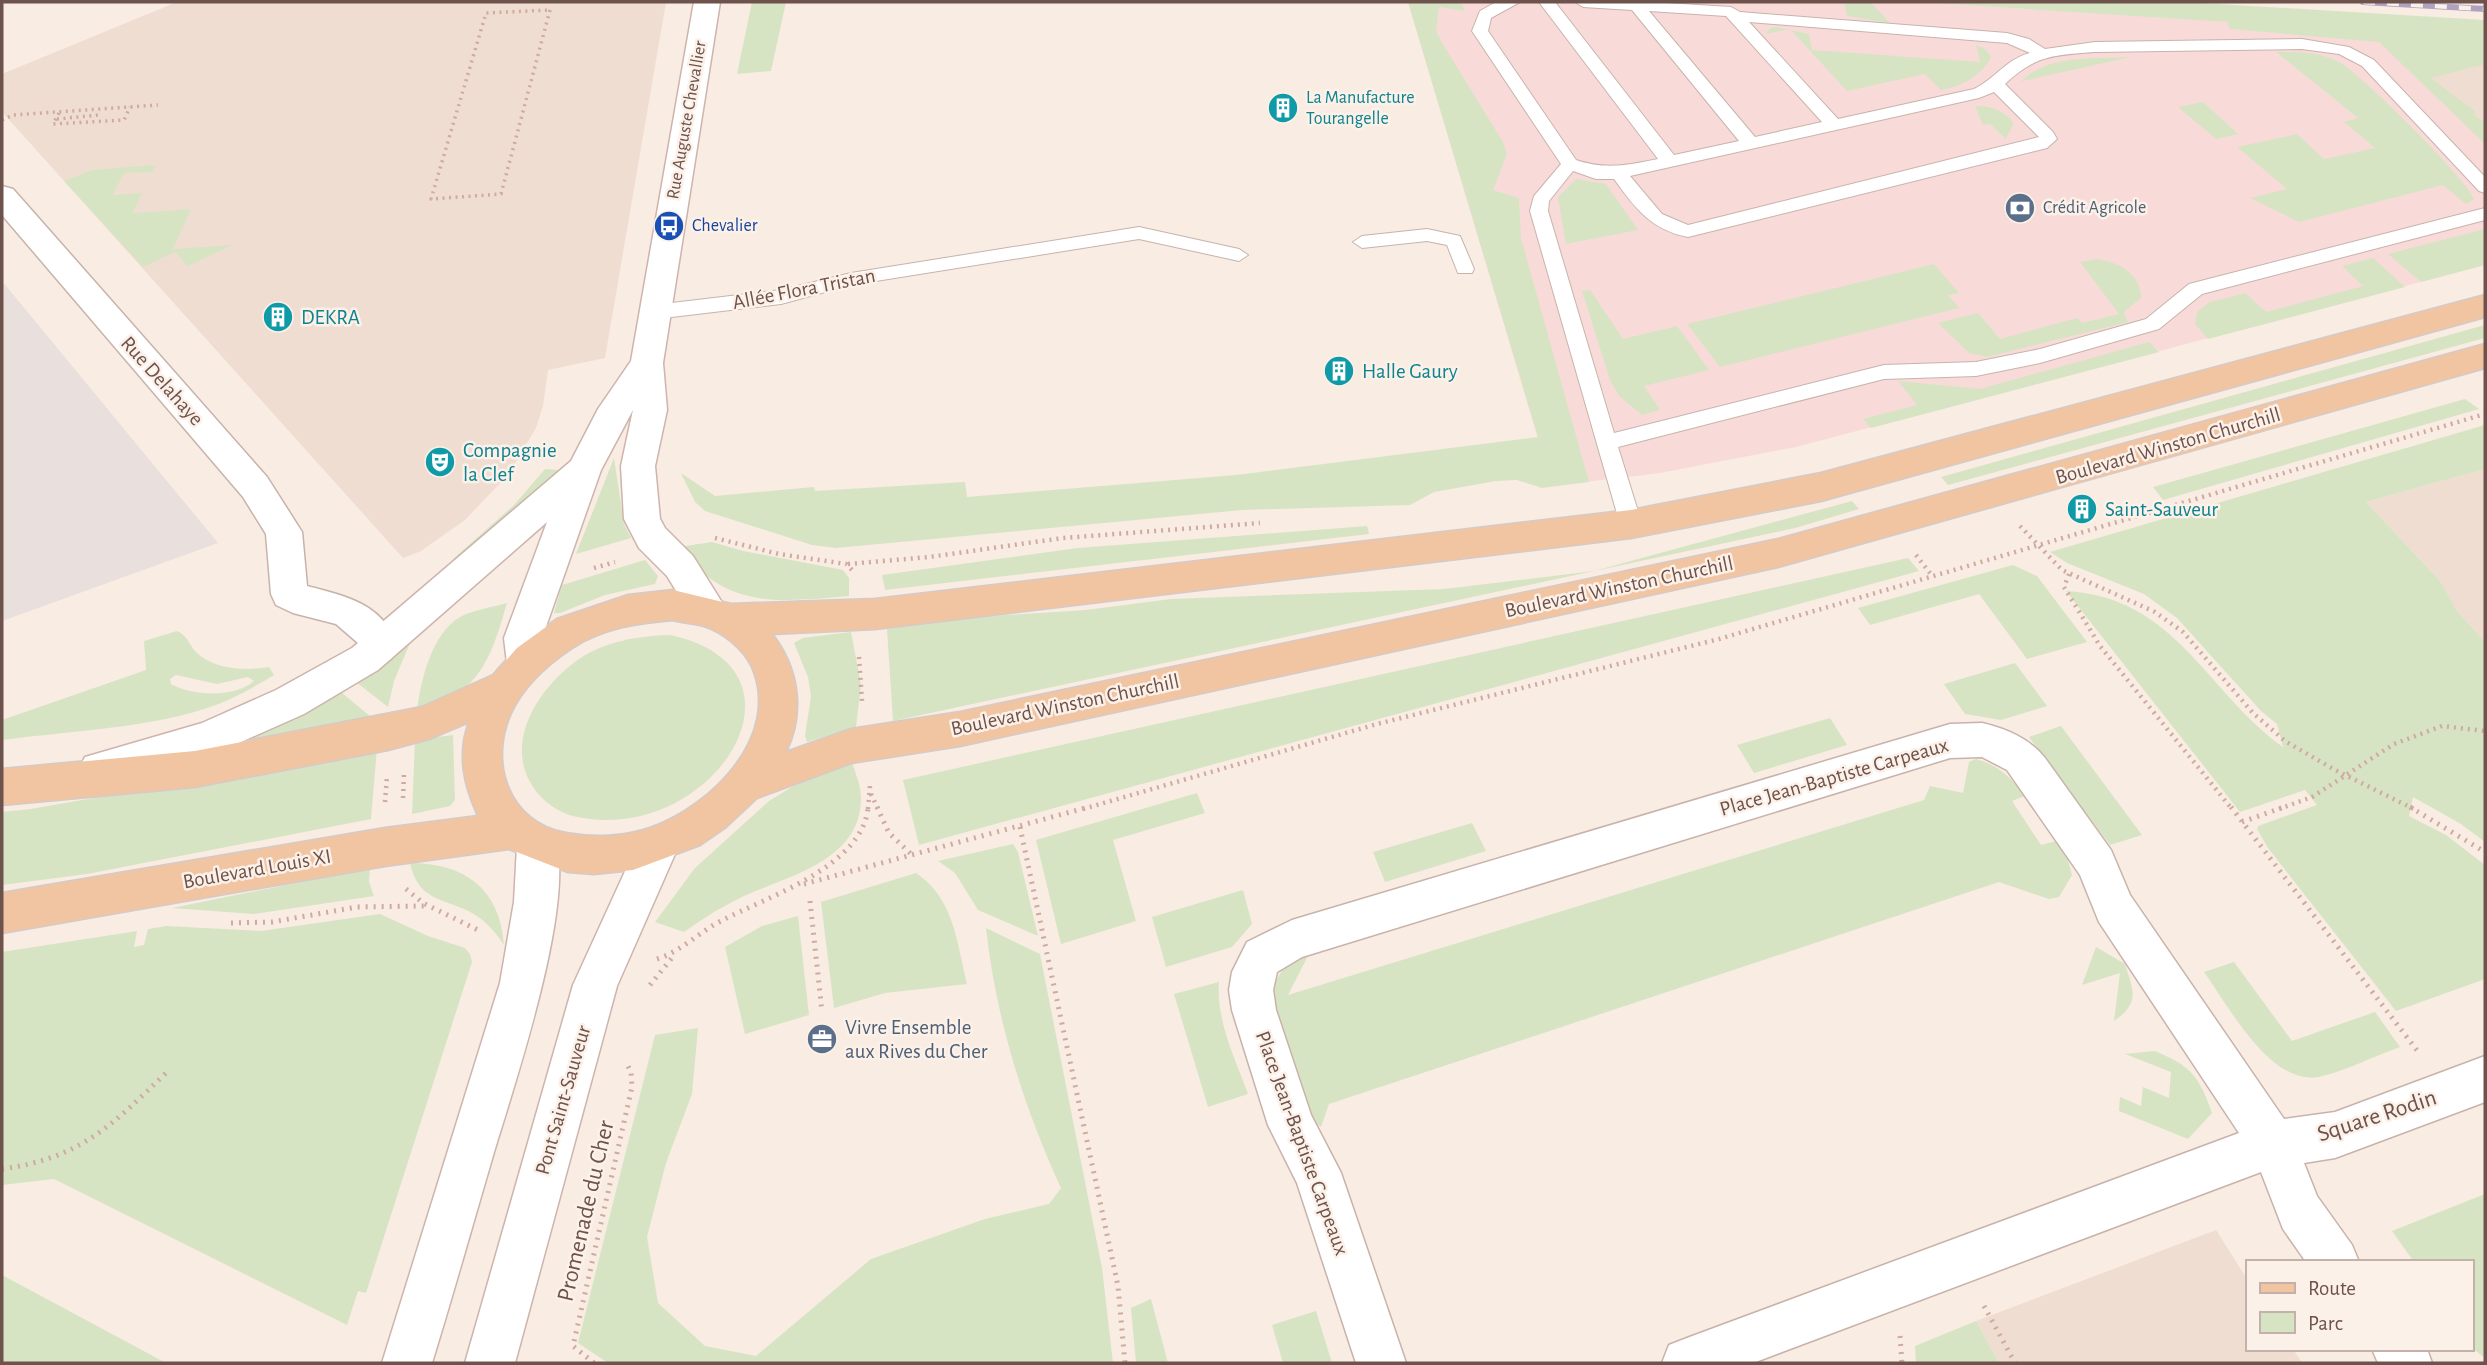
<svg xmlns="http://www.w3.org/2000/svg" width="2487" height="1365" viewBox="0 0 2487 1365" font-family="'Alegreya Sans',sans-serif">
<rect width="100%" height="100%" fill="#f9ece3"/>
<g fill="#f0ddd2">
<polygon points="177,2 666,2 605,358 548,370 543,406 536,428 508,475 465,520 421,551 403,558 2,112 2,74"/>
<polygon points="2372,31 2485,39 2485,140"/>
<polygon points="2485,469 2485,642 2457,611 2441,582 2366,502"/>
<polygon points="2216,1230 2247,1279 2247,1349 2293,1349 2302,1363 1999,1363 1976,1321"/>
</g>
<polygon fill="#f8dbd8" points="1408,2 1918,2 2372,31 2485,140 2485,265 1796,447 1660,473 1552,486"/>
<polygon fill="#e9e0dd" points="2,281 218,543 2,621"/>
<g fill="#d7e4c3" fill-rule="evenodd">
<polygon points="752,2 786,2 771,71 737,74"/>
<polygon points="1408,2 1461,2 1465,11 1439,7 1436,31 1441,41 1503,142 1507,154 1493,190 1519,198 1521,238 1589,482 1542,488 1517,480 1496,481 1434,492 1410,505 1242,510 836,548 812,545 705,511 695,502 681,473 715,496 814,487 815,491 965,482 967,497 1236,475 1538,437"/>
<polygon points="1844,2 1871,3 1890,23 1847,16"/>
<polygon points="1918,2 2184,2 2485,20 2485,64 2431,78 2476,112 2473,114 2485,123 2485,144 2379,42 2230,29 2227,22"/>
<path d="M1776,27L1809,34L1812,50L1980,62L1976,45L1985,49L1991,57C1983,75 1960,87 1941,90L1925,74L1847,91L1790,29L1766,34L1770,28Z"/>
<path d="M2276,52C2297,52 2319,51 2339,62C2359,72 2468,180 2474,199L2466,204L2443,185L2299,222L2250,198L2287,189L2237,147L2297,134L2324,159L2375,148L2344,122L2358,118Z"/>
<path d="M2131,57L2027,80L2021,82C2045,54 2097,59 2131,57Z"/>
<polygon points="2203,102 2238,134 2216,139 2178,107"/>
<path d="M1975,106C1993,106 2003,110 2014,123L2006,139L1990,124L1983,125Z"/>
<polygon points="156,165 153,172 124,173 113,195 142,193 133,213 191,209 173,249 232,245 188,266 175,252 143,267 64,181 92,170"/>
<polygon points="1576,179 1606,184 1638,230 1566,244 1558,197"/>
<polygon points="2485,229 2485,265 2421,282 2388,254"/>
<polygon points="2373,258 2405,287 2208,339 2195,324 2197,312 2210,302 2245,293 2266,312 2363,286 2342,266"/>
<path d="M2097,259C2119,262 2141,274 2141,298L2124,312L2128,322L1987,357L1969,353L1938,323L1978,313L2000,339L2077,318L2082,323L2119,314L2080,262Z"/>
<polygon points="1934,264 1959,293 1948,295 1959,308 1720,367 1687,324"/>
<polygon points="1590,290 1623,339 1677,326 1709,370 1644,386 1660,410 1642,415 1619,396 1610,380 1582,291"/>
<polygon points="2485,325 2485,338 1948,485 1941,477"/>
<polygon points="2149,342 2159,352 1871,428 1863,419 1917,405 1898,381 1980,389"/>
<polygon points="2465,399 2479,409 2163,500 2153,487"/>
<path d="M2485,425V469L2366,502L2441,582L2457,611L2485,642V842L2461,824L2413,797L2409,816L2446,835L2485,865V979L2396,1011L2268,848L2257,829L2258,826L2317,805L2305,790L2240,812L2066,591C2176,597 2206,692 2283,747L2277,724L2261,711L2177,618L2144,594L2067,563L2050,552Z"/>
<polygon points="614,458 624,524 631,538 576,554"/>
<polygon points="545,469 574,471 459,563 453,559 514,505"/>
<polygon points="1852,501 1859,509 1795,528 893,721 887,629 975,617 1086,610 1171,599 1444,589 1594,571"/>
<polygon points="1367,526 1369,534 885,590 882,575 1078,548"/>
<path d="M712,542L743,551L843,570L849,578V596C778,602 726,610 679,547Z"/>
<polygon points="1908,558 1919,571 919,845 903,780"/>
<polygon points="645,560 658,576 655,584 605,595 560,613 554,613 562,585"/>
<polygon points="2013,565 2037,576 2087,642 2027,659 1979,594 1870,625 1858,608"/>
<path d="M507,603C498,633 489,670 462,690C450,699 431,704 417,710C421,681 431,634 460,617C473,610 493,607 507,603Z"/>
<path d="M177,631C186,634 189,644 195,651C213,670 245,671 269,667L274,675C256,686 237,697 216,705C154,728 68,731 2,740V720L146,670L144,641ZM176,675L217,684L248,677L254,681C235,698 192,696 171,684L170,679Z"/>
<polygon points="851,632 861,685 856,727 807,742 805,736 811,696 808,677 794,643 803,638"/>
<path d="M670,635C827,669 710,849 573,816C558,812 544,802 535,790C501,743 539,687 579,659C606,641 638,636 670,635Z"/>
<polygon points="404,639 410,643 394,681 388,707 351,678"/>
<polygon points="2015,663 2047,706 2001,720 1965,714 1944,684"/>
<polygon points="335,687 377,722 344,730 228,744"/>
<polygon points="1830,718 1847,745 1754,773 1737,745"/>
<polygon points="2061,726 2142,835 2110,845 2029,737"/>
<polygon points="453,735 455,800 450,806 412,814 415,740"/>
<polygon points="377,748 371,819 87,874 2,885 2,812 31,809"/>
<path d="M1976,759C2000,766 2010,777 2025,796L2012,801L2041,845L2056,841L2068,860L2072,875L2059,897L2049,899L1999,882L1329,1104L1321,1127L1306,1117L1271,991C1281,969 1290,958 1312,948L1288,995L1924,800L1930,786L1963,793L1969,762Z"/>
<path d="M852,761C855,773 861,785 861,798C861,861 788,876 744,896C723,906 703,918 684,932L655,922L695,868L769,801L808,777Z"/>
<polygon points="1197,793 1205,813 1113,840 1136,921 1061,944 1036,840"/>
<polygon points="1472,823 1486,851 1385,882 1373,852"/>
<polygon points="1013,844 1018,852 1038,936 978,910 955,873 938,861"/>
<path d="M410,863C464,863 500,888 504,945C496,933 487,922 474,914C444,897 419,903 410,863Z"/>
<polygon points="370,868 369,882 374,896 254,914 172,908"/>
<path d="M916,873C954,898 957,943 967,984L885,993L834,1008L821,902Z"/>
<polygon points="1243,890 1252,924 1232,947 1166,967 1152,917"/>
<polygon points="380,914 428,936 465,948 470,954 472,962 366,1293 358,1291 347,1325 54,1179 2,1185 2,952 137,931 134,947 144,945 148,929 167,926 261,931"/>
<polygon points="798,916 809,1015 745,1034 725,947 762,926"/>
<path d="M986,928L1040,954L1102,1268L1113,1363H608L578,1343L655,1035L698,1028L692,1094L666,1163L647,1237L658,1303L705,1346L756,1356L871,1259L985,1219L1049,1204L1061,1188C1023,1105 996,1019 986,928Z"/>
<path d="M2096,947L2125,964C2134,993 2140,1002 2114,1021L2120,973L2082,985Z"/>
<path d="M2234,962L2292,1041L2375,1012L2400,1047C2374,1056 2346,1071 2319,1077C2270,1086 2228,1005 2204,972Z"/>
<path d="M1219,982C1216,1021 1235,1058 1248,1094L1208,1107L1174,994Z"/>
<path d="M2155,1051C2191,1066 2199,1076 2212,1113L2188,1139L2119,1111L2120,1097L2141,1106L2143,1087L2169,1098L2171,1072L2125,1054Z"/>
<polygon points="2485,1194 2485,1358 2471,1347 2471,1262 2414,1262 2392,1231"/>
<polygon points="2,1275 166,1363 2,1363"/>
<polygon points="1151,1299 1168,1363 1136,1363 1131,1308"/>
<polygon points="1316,1311 1332,1363 1283,1363 1272,1325"/>
<polygon points="1976,1321 1999,1363 1916,1363 1915,1346"/>
</g>
<g fill="none" stroke-linecap="round" stroke-linejoin="round">
<g stroke="#c8b3ab" stroke-width="2">
<g id="lane">
<path d="M1496,2H1520L1491,18L1488,31L1576,160C1606,170 1628,165 1658,159L1539,2H1555L1674,155L1739,141L1632,10L1583,7L1575,2H1649L1731,7L1740,12L2007,33L2029,39L2045,49L2095,42L2302,39L2349,47L2374,60L2485,177V193L2479,191L2362,66L2339,54L2302,49L2095,52C2055,55 2035,55 2005,84L2053,132L2057,139L2047,148L1688,237C1651,230 1635,208 1614,179H1596L1573,171L1549,201L1548,211L1614,433L1884,365L1976,362L2040,349L2146,319L2189,284L2485,208V220L2202,294L2159,329L2040,363L1976,376L1884,379L1618,447L1642,524L1638,530H1624L1620,524L1530,211L1534,196L1561,164L1472,31L1480,11ZM1649,11L1726,16L1822,122L1755,137ZM1749,22L2007,43L2030,53C2006,59 1995,79 1974,89L1838,119ZM1994,92L2039,137L1688,225L1662,214L1630,176L1979,98Z"/>
<polygon points="1139,227 1239,249 1248,255 1239,261 1139,239 851,285 781,304 655,319 646,312 655,305 781,290 851,273"/>
<polygon points="1427,229 1460,236 1474,269 1472,273 1458,273 1447,245 1427,241 1362,248 1353,242 1362,236"/>
</g>
</g>
<g stroke="#c8b3ab" stroke-width="3">
<g id="street">
<path d="M2,186L13,189L267,477L302,532L307,586C345,596 386,604 397,648L391,659L378,664L365,659L358,643L336,624L293,613L276,605L271,594L266,534L243,497L2,215Z"/>
<path d="M1982,723C2007,729 2029,738 2045,758L2111,850L2130,895L2284,1119L2335,1112L2485,1056V1102L2335,1158L2304,1163L2317,1196L2352,1245L2359,1262H2306L2283,1229L2261,1172L1753,1363H1662L1669,1345L1687,1338L2239,1133L2099,922L2080,875L2007,770L1982,757L1950,758L1302,957L1277,972L1273,990L1276,1010L1311,1115L1341,1173L1406,1363H1356L1297,1183L1268,1125L1232,1010L1229,990L1232,972L1247,942L1292,920L1950,724Z"/>
<polygon points="2372,1349 2427,1349 2432,1363 2378,1363"/>
</g>
</g>
<g stroke="#cdb4ac" stroke-width="3">
<g id="secondary">
<polygon points="694,2 720,2 663,363 667,410 655,466 660,519 665,528 693,556 728,612 722,623 709,627 696,623 667,576 639,548 624,519 621,466 633,410 601,470 542,638 545,663 539,674 526,679 513,674 507,663 504,638 547,522 378,670 304,714 223,750 99,787 85,781 79,769 85,757 202,723 276,690 352,648 571,461 598,409 631,361"/>
<polygon points="658,826 673,832 679,845 617,986 515,1363 465,1363 573,985 643,832"/>
<path d="M538,827L553,833C580,894 512,1091 492,1159C472,1227 453,1295 432,1363H382L500,983L514,902L517,846L523,833Z"/>
</g>
</g>
<g stroke="#d4cbc9" stroke-width="3">
<path id="primary" d="M2485,295V317L1821,501L1631,538L875,629L772,634C799,669 805,712 786,752L851,729L960,712L1778,539L2485,344V368L1778,567L960,746L851,763L757,798L726,827L700,845L633,870L594,874L568,872L509,849L385,866L2,933V893L385,828L478,816C464,785 457,755 469,722L429,739L388,750L195,787L2,805V769L195,751L422,707L493,675L517,648L557,619L628,595L673,590L731,604L875,599L1631,510L1821,473ZM673,620C683,623 694,623 704,626C723,632 744,649 752,667C782,736 712,806 650,828C624,837 593,838 566,833C509,823 488,763 511,713C523,687 548,664 572,648C603,628 637,623 673,620Z"/>
</g>
<g stroke="#cfaaa1" stroke-width="3.5" stroke-dasharray="2 4.5" stroke-linecap="butt">
<polygon points="550,10 501,194 431,199 486,13"/>
<polyline points="59,113 53,124 124,120 130,107"/>
<polyline points="57,119 99,115"/>
<polyline points="2,120 13,115 158,105"/>
</g>
<g stroke="#cfaaa1" stroke-width="4.5" stroke-dasharray="2 5" stroke-linecap="butt">
<polyline points="2020,526 2062,570 2155,612 2183,632 2253,713 2285,741 2335,770 2414,809"/>
<polyline points="715,538 779,554 846,564 854,572"/>
<polyline points="1916,555 1933,577"/>
<polyline points="848,564 929,557 1063,538 1260,523"/>
<polyline points="594,568 615,562"/>
<polyline points="2069,574 2064,587 2100,646 2232,809"/>
<polyline points="859,657 862,701"/>
<polyline points="871,794 878,809"/>
<polyline points="403,798 404,772"/>
<polyline points="385,802 387,776"/>
<polyline points="868,809 870,786"/>
<polyline points="1083,809 1377,724 1719,639 2485,414"/>
<polyline points="2279,809 2312,797 2394,744 2442,726 2485,731"/>
</g>
<g stroke="#cfaaa1" stroke-width="5" stroke-dasharray="2 6" stroke-linecap="butt">
<polyline points="877,807 889,833 912,855"/>
<polyline points="2231,807 2419,1053"/>
<polyline points="2410,807 2485,852"/>
<polyline points="2242,822 2284,807"/>
<polyline points="1020,827 1118,1286 1125,1363"/>
<polyline points="804,884 1089,807"/>
<polyline points="406,889 423,903 482,932"/>
<polyline points="810,901 822,1012"/>
<polyline points="231,923 272,922 357,907 424,906"/>
<path d="M657,959C682,951 699,932 721,921C766,897 863,867 868,807"/>
<polyline points="650,985 675,954"/>
<path d="M2,1169C81,1158 111,1126 166,1073"/>
<polyline points="1984,1306 2015,1363"/>
<polyline points="1900,1336 1902,1363"/>
<polyline points="594,1363 573,1346 632,1087 631,1072 626,1062"/>
</g>
<use href="#lane" fill="#fff" fill-rule="evenodd"/>
<use href="#street" fill="#fff" fill-rule="evenodd"/>
<use href="#secondary" fill="#fff" fill-rule="evenodd"/>
<use href="#primary" fill="#f1c4a2" fill-rule="evenodd"/>
<g stroke="#ada3c0" stroke-width="6">
<polyline id="rail" points="2363,2 2485,9"/>
</g>
<use href="#rail" stroke="#fcf1e8" stroke-width="4.5" stroke-dasharray="12" stroke-linecap="butt"/>
</g>
<defs>
<g id="building-disc" transform="scale(1.575)"><circle r="9.5" fill="#0f9aa8" stroke="#fcf1e8"/><path d="M-4-6H4V6H1V3H-1V6H-4ZM-2.5-4.3h1.7v1.8h-1.7ZM.8-4.3h1.7v1.8H.8ZM-2.5-1h1.7V.8h-1.7ZM.8-1h1.7V.8H.8Z" fill="#fff"/></g>
<g id="bank-disc" transform="scale(1.575)"><circle r="9.5" fill="#5c6f8a" stroke="#fcf1e8"/><path d="M-6-4H6V4H-6ZM0-2.3a2.3 2.3 0 1 0 0 4.6a2.3 2.3 0 1 0 0-4.6Z" fill="#fff"/></g>
<g id="bus-disc" transform="scale(1.575)"><circle r="9.5" fill="#1a4fb4" stroke="#fcf1e8"/><path d="M-5-6H5V4H4V6H2V4H-2V6H-4V4H-5ZM-3.5-4V0h7V-4ZM-3.5 1.2v1.5H-2V1.2ZM2 1.2v1.5H3.5V1.2Z" fill="#fff"/></g>
<g id="theatre-disc" transform="scale(1.575)"><circle r="9.5" fill="#0f9aa8" stroke="#fcf1e8"/><path d="M-5-5.5Q0-4 5-5.5V0Q5 5 0 6Q-5 5-5 0ZM-3.3-2.5H-1v1.5H-3.3ZM1-2.5H3.3v1.5H1ZM-2.8 1Q0 5.5 2.8 1Z" fill="#fff"/></g>
<g id="office-disc" transform="scale(1.575)"><circle r="9.5" fill="#5c6f8a" stroke="#fcf1e8"/><path d="M-6-3h4V-5.5h4V-3h4V5H-6ZM-1-4.5V-3h2v-1.5ZM-6 0V1H6V0Z" fill="#fff"/></g>
</defs>
<g fill-rule="evenodd">
<use href="#building-disc" x="1283" y="108"/>
<use href="#bank-disc" x="2020" y="208"/>
<use href="#bus-disc" x="669" y="226"/>
<use href="#building-disc" x="278" y="317"/>
<use href="#building-disc" x="1339" y="371"/>
<use href="#theatre-disc" x="440" y="462"/>
<use href="#building-disc" x="2082" y="509"/>
<use href="#office-disc" x="822" y="1039"/>
</g>
<g text-anchor="middle" dominant-baseline="central" stroke-width="5" stroke-linejoin="round" paint-order="stroke">
<g font-size="18" fill="#0d838f" stroke="#fcf1e8" text-anchor="start">
<text x="1306" y="98">La Manufacture<tspan x="1306" dy="21">Tourangelle</tspan></text>
</g>
<g font-size="18" fill="#6e524c" stroke="#fcf1e8">
<text transform="translate(687 120) rotate(-80)">Rue Auguste Chevallier</text>
</g>
<g font-size="18" fill="#4e5e75" stroke="#fcf1e8" text-anchor="start">
<text x="2043" y="208">Crédit Agricole</text>
</g>
<g font-size="18" fill="#164399" stroke="#fcf1e8" text-anchor="start">
<text x="692" y="226">Chevalier</text>
</g>
<g font-size="21" fill="#6e524c" stroke="#fcf1e8">
<text transform="translate(804 289) rotate(-11)">Allée Flora Tristan</text>
<text transform="translate(162 381) rotate(48)">Rue Delahaye</text>
<text transform="translate(2168 446) rotate(-16)">Boulevard Winston Churchill</text>
<text transform="translate(1619 587) rotate(-12)">Boulevard Winston Churchill</text>
<text transform="translate(1065 705) rotate(-12)">Boulevard Winston Churchill</text>
<text transform="translate(1834 777) rotate(-16)">Place Jean-Baptiste Carpeaux</text>
<text transform="translate(257 869) rotate(-10)">Boulevard Louis XI</text>
<text transform="translate(563 1100) rotate(-74)">Pont Saint-Sauveur</text>
<text transform="translate(1302 1143) rotate(70)">Place Jean-Baptiste Carpeaux</text>
</g>
<g font-size="21" fill="#0d838f" stroke="#fcf1e8" text-anchor="start">
<text x="301" y="317">DEKRA</text>
<text x="1362" y="371">Halle Gaury</text>
<text x="463" y="450">Compagnie<tspan x="463" dy="24">la Clef</tspan></text>
<text x="2105" y="509">Saint-Sauveur</text>
</g>
<g font-size="21" fill="#4e5e75" stroke="#fcf1e8" text-anchor="start">
<text x="845" y="1027">Vivre Ensemble<tspan x="845" dy="24">aux Rives du Cher</tspan></text>
</g>
<g font-size="24" fill="#6e524c" stroke="#fcf1e8">
<text transform="translate(2377 1116) rotate(-18)">Square Rodin</text>
<text transform="translate(586 1211) rotate(-77)">Promenade du Cher</text>
</g>
</g>
<rect width="2487" height="1365" fill="none" stroke="#6e524c" stroke-width="7"/>
<rect x="2246" y="1260" width="228" height="91" fill="#fcf1e8" stroke="#c3b1aa" stroke-width="2"/>
<rect x="2260" y="1283" width="35" height="10" fill="#f1c4a2" stroke="#c3b1aa" stroke-width="2"/>
<text x="2308" y="1295" font-size="21" fill="#6e524c">Route</text>
<rect x="2260" y="1312" width="35" height="21" fill="#d7e4c3" stroke="#c3b1aa" stroke-width="2"/>
<text x="2308" y="1330" font-size="21" fill="#6e524c">Parc</text>
</svg>
